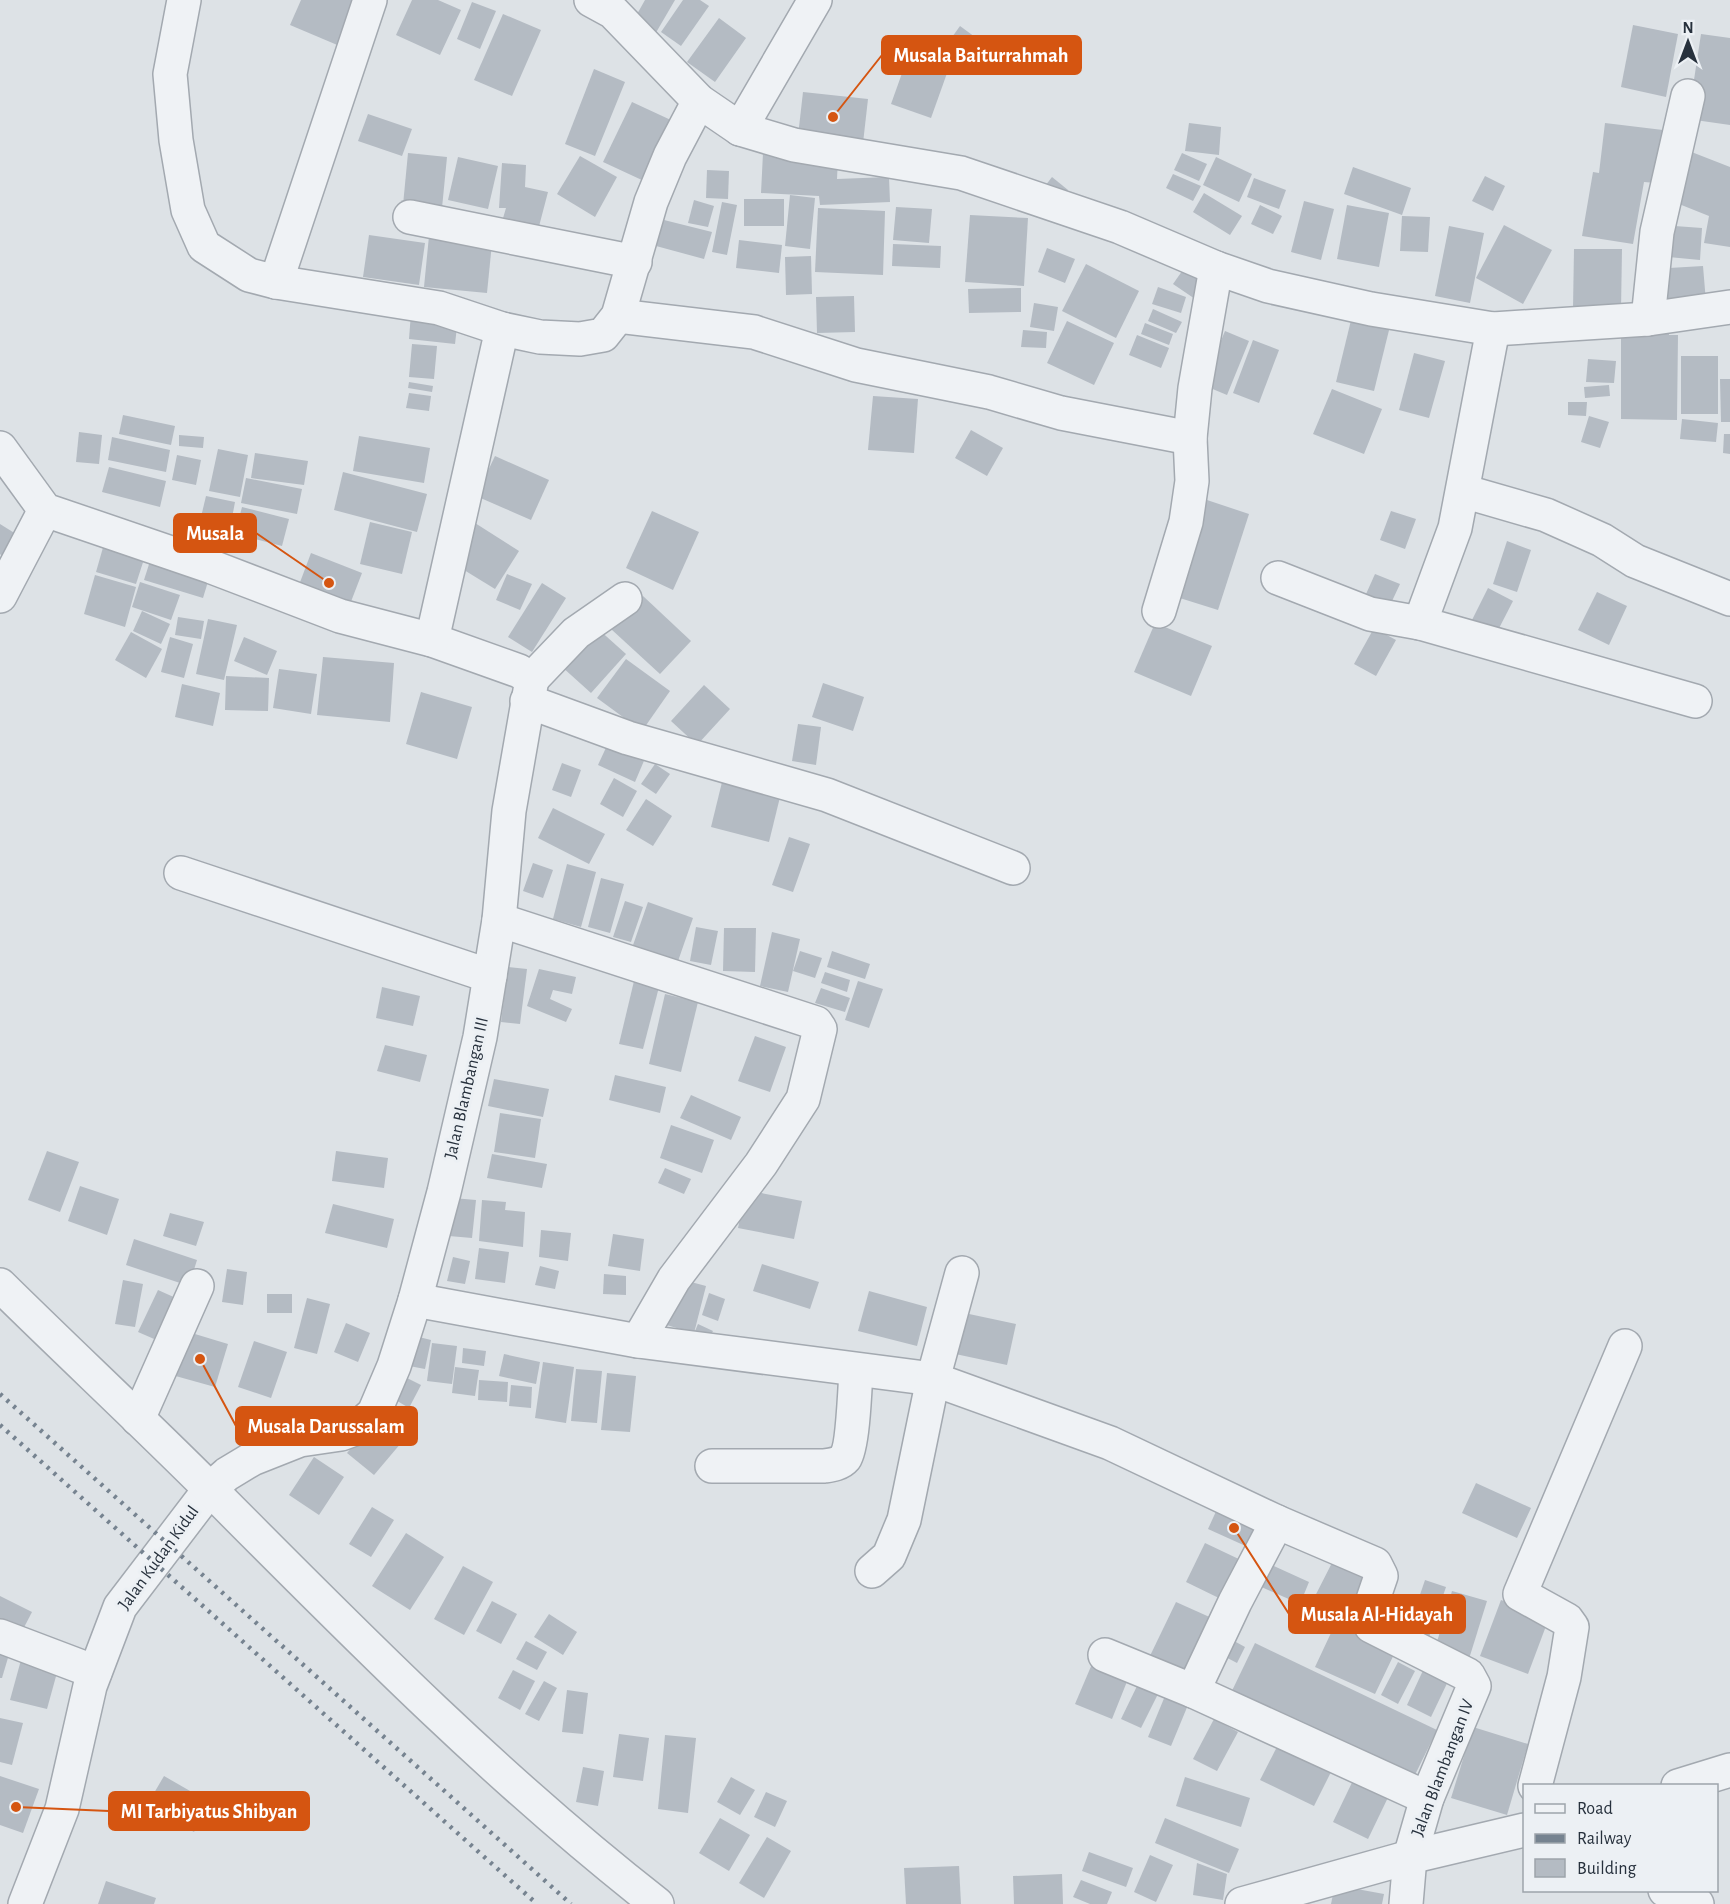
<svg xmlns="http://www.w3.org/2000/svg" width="1730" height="1904" viewBox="0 0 1730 1904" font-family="'Alegreya Sans',sans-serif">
<rect width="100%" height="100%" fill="#dde2e6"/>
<g fill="#b4bbc3">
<polygon points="301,0 362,0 342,47 290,25"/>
<polygon points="412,0 438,0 461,10 440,55 396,35"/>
<polygon points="645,0 675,0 654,36 632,23"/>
<polygon points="683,0 700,0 709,6 681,46 661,32"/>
<polygon points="472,2 496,11 480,49 457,39"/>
<polygon points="503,14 541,30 512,96 474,80"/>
<polygon points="719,18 746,38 715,82 687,62"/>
<polygon points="1633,25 1678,34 1666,97 1621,87"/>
<polygon points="960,26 975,37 961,57 945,47"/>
<polygon points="1701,34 1730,38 1730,125 1688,119"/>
<polygon points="911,48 951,62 931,118 891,104"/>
<polygon points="594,69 625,82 595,156 565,144"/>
<polygon points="803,92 868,99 863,143 798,136"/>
<polygon points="632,102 673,121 644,181 603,162"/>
<polygon points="368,114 412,129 402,156 358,141"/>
<polygon points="1189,123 1221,127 1219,155 1185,151"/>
<polygon points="1605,123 1663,130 1656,183 1644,182 1633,244 1582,236 1593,172 1599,173"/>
<polygon points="1689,151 1730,167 1730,247 1704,243 1709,216 1669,200"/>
<polygon points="408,153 447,157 442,208 403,205"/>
<polygon points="763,153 838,157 837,179 889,177 890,202 820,205 819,196 761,193"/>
<polygon points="1182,153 1207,164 1199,181 1174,170"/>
<polygon points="580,156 617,177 595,217 557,194"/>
<polygon points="458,157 498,166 488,209 448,200"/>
<polygon points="1216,157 1252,174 1239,202 1203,185"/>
<polygon points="502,163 526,165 525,187 548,192 537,234 501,225 506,208 499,208"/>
<polygon points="1353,167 1411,188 1402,215 1344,194"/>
<polygon points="707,170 729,171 728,199 706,198"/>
<polygon points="1173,174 1201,186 1193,201 1166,188"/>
<polygon points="1485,176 1505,186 1493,211 1472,201"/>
<polygon points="1052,177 1068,190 1059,202 1042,190"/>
<polygon points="1254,178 1286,190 1279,209 1247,197"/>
<polygon points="1204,193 1242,216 1230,235 1193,212"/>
<polygon points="790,195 815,198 810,249 785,246"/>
<rect x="744" y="199" width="40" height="27"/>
<polygon points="694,200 714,206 708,227 688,223"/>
<polygon points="1304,201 1334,209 1321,260 1291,252"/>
<polygon points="722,202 737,205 727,255 712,252"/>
<polygon points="1260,205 1282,216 1273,234 1251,224"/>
<polygon points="1347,205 1389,213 1379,267 1337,259"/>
<polygon points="896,207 932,209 929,243 893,240"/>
<polygon points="818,208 885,211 883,275 815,272"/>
<polygon points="970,215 1028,218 1024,286 965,282"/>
<polygon points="1402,216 1430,217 1428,252 1400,251"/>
<polygon points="652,217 712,232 704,259 645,243"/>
<polygon points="1504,225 1552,250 1523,304 1476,278"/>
<polygon points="1661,225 1702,228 1700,260 1658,256"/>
<polygon points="1449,226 1484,233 1470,303 1435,296"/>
<polygon points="369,235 425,243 419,285 363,277"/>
<polygon points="429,236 492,243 487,293 424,287"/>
<polygon points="739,240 782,245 779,273 736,268"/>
<polygon points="893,244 941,246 940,268 892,266"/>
<polygon points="1047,248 1075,259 1065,283 1038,272"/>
<polygon points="1574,249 1622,249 1621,310 1573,309"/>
<polygon points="811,256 812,294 786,295 785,257"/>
<polygon points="1086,264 1139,291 1116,338 1062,311"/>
<polygon points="1703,266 1706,302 1655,305 1652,269"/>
<polygon points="1185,267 1210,284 1198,301 1173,284"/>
<polygon points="1158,287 1186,297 1181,313 1152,304"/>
<polygon points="1021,288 1021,312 969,313 968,289"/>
<polygon points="854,296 855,332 817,333 816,297"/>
<polygon points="1034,303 1058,307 1054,331 1030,327"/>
<polygon points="1153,309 1182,322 1176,333 1148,321"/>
<polygon points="1353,312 1391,322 1374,391 1336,382"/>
<polygon points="411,313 458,318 455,344 409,339"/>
<polygon points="1067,321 1114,343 1094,385 1047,363"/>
<polygon points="1621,322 1669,322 1669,335 1678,335 1677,420 1621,419"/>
<polygon points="1145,323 1173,334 1169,345 1141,334"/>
<polygon points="1023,330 1047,332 1046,348 1021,347"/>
<polygon points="1225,331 1249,341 1227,395 1203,385"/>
<polygon points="1137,335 1169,348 1161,368 1129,355"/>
<polygon points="1253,340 1279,350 1259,403 1233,393"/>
<polygon points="412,344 437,346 434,379 409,377"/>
<polygon points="1414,353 1445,361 1429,418 1399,410"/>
<rect x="1681" y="356" width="37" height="58"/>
<polygon points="1588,359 1616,361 1614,383 1586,382"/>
<polygon points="1720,379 1730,379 1730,422 1721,422"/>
<polygon points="409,382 433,386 432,392 408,388"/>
<polygon points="1609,385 1610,396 1585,398 1584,387"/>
<polygon points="1332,389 1382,409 1364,454 1313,434"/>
<polygon points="409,393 431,396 429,411 406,408"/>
<polygon points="873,396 918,399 914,453 868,450"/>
<polygon points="1568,402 1587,402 1586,416 1568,415"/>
<polygon points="123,415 175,426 171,445 119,434"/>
<polygon points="1589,416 1609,422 1600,448 1581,442"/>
<polygon points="1682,419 1718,423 1716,442 1680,439"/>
<polygon points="971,430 1003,448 987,476 955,458"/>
<polygon points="79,432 102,435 99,464 76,462"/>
<polygon points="1724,434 1730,434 1730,454 1723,453"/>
<polygon points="179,435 204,437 203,448 179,446"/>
<polygon points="359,436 430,448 424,483 353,471"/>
<polygon points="112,437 170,450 166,472 108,460"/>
<polygon points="218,449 248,455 240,497 209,491"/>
<polygon points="255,453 308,461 304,485 251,478"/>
<polygon points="177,455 201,460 196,485 172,480"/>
<polygon points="495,456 549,480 531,520 476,496"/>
<polygon points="109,467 166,481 160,507 102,492"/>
<polygon points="343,472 427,494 417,532 334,510"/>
<polygon points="246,478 302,489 297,514 241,503"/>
<polygon points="206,496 235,502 231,523 201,517"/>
<polygon points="1198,497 1249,514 1218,610 1167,594"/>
<polygon points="242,507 289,519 282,546 235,534"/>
<polygon points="652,511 699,532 673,590 626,568"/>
<polygon points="1391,511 1416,519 1405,549 1380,540"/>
<polygon points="370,522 412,532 402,574 360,564"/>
<polygon points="475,523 519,551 495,589 451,562"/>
<polygon points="0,524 16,534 2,556 0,554"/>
<polygon points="1507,541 1531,550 1517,592 1493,584"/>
<polygon points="104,544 145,556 136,584 96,572"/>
<polygon points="311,553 362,573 347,612 296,593"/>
<polygon points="151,558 210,575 203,598 144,580"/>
<polygon points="507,574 532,584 520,610 496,600"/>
<polygon points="1375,574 1400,584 1386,614 1362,603"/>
<polygon points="95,575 136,587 125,627 84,614"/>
<polygon points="140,582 180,595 171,620 132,607"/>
<polygon points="542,583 566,598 532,652 508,637"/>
<polygon points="1488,588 1513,601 1494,638 1469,626"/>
<polygon points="1597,592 1627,606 1609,645 1578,630"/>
<polygon points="643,596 691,641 660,674 611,629"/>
<polygon points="142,611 170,624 161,644 133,631"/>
<polygon points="178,617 204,621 201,639 175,635"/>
<polygon points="208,619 237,625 224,680 196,674"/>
<polygon points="1155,623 1212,646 1191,696 1134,672"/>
<polygon points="597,628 626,654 591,693 561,666"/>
<polygon points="1374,628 1396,640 1376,676 1354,664"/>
<polygon points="131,632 162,649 146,678 115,660"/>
<polygon points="170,637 193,644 184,678 161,672"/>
<polygon points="244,637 277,651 267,675 234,661"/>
<polygon points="323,657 394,663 390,722 317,715"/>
<polygon points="626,659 670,691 642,731 597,698"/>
<polygon points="279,669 317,674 311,714 273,708"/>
<polygon points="226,676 269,678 268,711 225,710"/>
<polygon points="823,683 864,697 853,731 812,717"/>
<polygon points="182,684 220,693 213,726 175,717"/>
<polygon points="704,685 730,709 697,745 671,721"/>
<polygon points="421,692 472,707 457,759 406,744"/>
<polygon points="798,724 821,727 816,765 792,761"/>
<polygon points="610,739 646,756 635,782 598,765"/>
<polygon points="562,763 581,770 571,797 552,790"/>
<polygon points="655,764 670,774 656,794 641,784"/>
<polygon points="614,778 637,791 623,817 600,804"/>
<polygon points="723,778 781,793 769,842 711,827"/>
<polygon points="646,799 672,816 653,846 626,830"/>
<polygon points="553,808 605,834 589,864 538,838"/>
<polygon points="789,837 810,844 793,892 772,885"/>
<polygon points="533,863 553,870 543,898 523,891"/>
<polygon points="567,864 596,872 581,927 553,919"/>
<polygon points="601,878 624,884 610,933 588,927"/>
<polygon points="625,901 643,907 631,942 613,937"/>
<polygon points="648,902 693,918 677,964 632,948"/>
<polygon points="696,927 718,931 711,965 690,961"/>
<polygon points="724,928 756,928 755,972 723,971"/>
<polygon points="772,932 800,939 788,992 760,986"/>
<polygon points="800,951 822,958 815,978 793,971"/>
<polygon points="832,951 870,964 865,979 827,967"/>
<polygon points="508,967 527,969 520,1024 501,1022"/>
<polygon points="539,969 576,977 572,994 553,990 550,999 572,1009 566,1022 527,1006"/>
<polygon points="825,972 850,980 847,992 821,983"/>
<polygon points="634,981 659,987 643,1049 619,1044"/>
<polygon points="858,981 883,989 869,1028 845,1020"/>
<polygon points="382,987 420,996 413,1026 376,1018"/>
<polygon points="821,988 850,998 845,1012 815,1003"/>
<polygon points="665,994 698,1002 681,1072 649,1064"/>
<polygon points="755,1036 786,1047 770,1092 738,1081"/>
<polygon points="385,1045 427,1055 420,1082 377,1071"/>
<polygon points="615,1075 666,1087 660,1113 609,1100"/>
<polygon points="494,1079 549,1089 543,1117 488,1106"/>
<polygon points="691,1095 741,1117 731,1140 680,1118"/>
<polygon points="500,1113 541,1119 535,1158 494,1152"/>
<polygon points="671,1125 714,1140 702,1173 660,1158"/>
<polygon points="47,1151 79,1162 60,1212 28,1200"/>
<polygon points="336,1151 388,1158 384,1188 332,1181"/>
<polygon points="492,1154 547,1164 542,1188 487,1178"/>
<polygon points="665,1168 691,1179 684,1194 658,1183"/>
<polygon points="80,1186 119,1199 107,1235 68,1221"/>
<polygon points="746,1190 802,1201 794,1239 738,1228"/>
<polygon points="453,1198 476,1200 472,1238 449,1236"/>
<polygon points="482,1200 506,1202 505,1210 525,1212 523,1247 479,1241"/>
<polygon points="333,1204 394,1219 387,1248 325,1233"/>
<polygon points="170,1213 204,1222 196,1246 163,1236"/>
<polygon points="541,1230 571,1233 568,1261 539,1257"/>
<polygon points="613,1234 644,1239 640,1271 608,1266"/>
<polygon points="134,1239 197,1260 189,1286 126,1265"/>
<polygon points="479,1248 509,1252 505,1283 475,1279"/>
<polygon points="453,1257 470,1261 465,1284 447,1281"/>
<polygon points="762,1264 819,1282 810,1309 753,1291"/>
<polygon points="540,1266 559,1271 555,1289 535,1285"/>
<polygon points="227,1269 247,1272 243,1305 222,1302"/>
<polygon points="604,1274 626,1276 626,1295 603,1294"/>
<polygon points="676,1278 706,1286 694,1333 663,1324"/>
<polygon points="123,1280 143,1284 135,1327 115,1324"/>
<polygon points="158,1290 187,1303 168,1345 138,1332"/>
<polygon points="869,1291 927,1307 917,1346 858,1331"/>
<polygon points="709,1293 725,1299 718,1321 702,1315"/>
<rect x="267" y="1294" width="25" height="19"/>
<polygon points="307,1298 330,1304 317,1354 294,1348"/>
<polygon points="955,1311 1016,1324 1007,1365 946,1352"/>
<polygon points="346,1323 370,1333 358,1362 334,1352"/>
<polygon points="698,1324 713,1331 706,1344 692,1338"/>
<polygon points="185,1331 228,1344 215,1387 172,1375"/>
<polygon points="411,1335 431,1340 425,1369 404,1365"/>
<polygon points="254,1341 287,1352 271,1398 238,1387"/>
<polygon points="432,1343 457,1346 452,1384 427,1381"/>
<polygon points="463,1348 486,1351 484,1366 462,1363"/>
<polygon points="504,1354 540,1362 536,1384 499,1376"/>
<polygon points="543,1362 574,1367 566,1423 535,1418"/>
<polygon points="455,1367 479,1370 475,1396 452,1393"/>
<polygon points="576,1369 602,1371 597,1423 571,1421"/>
<polygon points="607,1373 636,1376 630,1432 601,1430"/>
<polygon points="405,1377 421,1385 409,1408 394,1399"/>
<polygon points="479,1380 508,1382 507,1402 478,1400"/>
<polygon points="511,1385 532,1387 531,1408 509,1406"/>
<polygon points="381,1413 407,1436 374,1475 347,1453"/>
<polygon points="314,1457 344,1477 319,1515 289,1495"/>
<polygon points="1476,1483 1531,1508 1517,1538 1462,1513"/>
<polygon points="372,1507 394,1520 371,1557 349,1544"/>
<polygon points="1218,1507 1261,1527 1250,1548 1208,1529"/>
<polygon points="406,1533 444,1557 410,1610 372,1586"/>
<polygon points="1205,1543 1245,1562 1225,1601 1186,1582"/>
<polygon points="1335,1557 1368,1574 1344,1621 1398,1646 1375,1694 1315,1667 1338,1618 1311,1604"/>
<polygon points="1267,1563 1309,1582 1300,1604 1257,1585"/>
<polygon points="463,1566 493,1582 464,1635 434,1619"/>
<polygon points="1425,1580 1446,1587 1428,1640 1407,1633"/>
<polygon points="1452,1591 1487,1601 1468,1662 1434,1652"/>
<polygon points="0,1596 32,1612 18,1639 0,1629"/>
<polygon points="1501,1600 1549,1618 1528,1674 1480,1656"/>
<polygon points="492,1601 517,1614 501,1644 476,1631"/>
<polygon points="1176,1602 1214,1619 1186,1678 1148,1660"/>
<polygon points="549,1614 577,1632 563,1655 534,1637"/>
<polygon points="1225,1636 1245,1647 1237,1663 1216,1652"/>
<polygon points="526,1641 547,1652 537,1670 516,1659"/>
<polygon points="1255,1643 1437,1730 1410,1785 1229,1697"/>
<polygon points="0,1648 10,1651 2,1678 0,1678"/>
<polygon points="21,1660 58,1669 47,1709 10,1700"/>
<polygon points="1398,1662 1415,1671 1398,1704 1381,1695"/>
<polygon points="1092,1664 1128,1679 1112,1719 1075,1704"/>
<polygon points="1426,1664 1451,1675 1431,1717 1407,1705"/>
<polygon points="513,1670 535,1681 520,1710 498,1698"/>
<polygon points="544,1681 557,1688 539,1721 525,1714"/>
<polygon points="1138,1684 1158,1694 1141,1728 1121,1719"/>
<polygon points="567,1690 588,1693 583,1734 562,1732"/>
<polygon points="1165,1696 1188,1705 1171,1746 1148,1737"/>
<polygon points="0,1718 23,1723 12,1765 0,1762"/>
<polygon points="1214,1719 1238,1732 1217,1771 1193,1759"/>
<polygon points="1473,1727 1528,1744 1507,1815 1451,1798"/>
<polygon points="619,1734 649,1738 643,1781 613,1777"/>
<polygon points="665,1735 696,1738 688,1813 658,1809"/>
<polygon points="1283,1735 1336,1762 1314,1806 1260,1780"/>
<polygon points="583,1767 604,1771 598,1806 576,1802"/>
<polygon points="1359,1768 1394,1785 1368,1839 1333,1822"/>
<polygon points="0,1776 39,1789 23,1833 0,1825"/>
<polygon points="164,1776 211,1803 194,1832 147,1805"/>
<polygon points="731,1777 755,1790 740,1815 717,1802"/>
<polygon points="1185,1777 1250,1798 1241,1827 1176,1806"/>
<polygon points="766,1792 787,1801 775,1827 754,1817"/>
<polygon points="720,1818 750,1835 729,1871 699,1853"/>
<polygon points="1165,1818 1239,1849 1229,1873 1155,1843"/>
<polygon points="767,1837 791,1851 764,1898 739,1883"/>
<polygon points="1089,1852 1133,1868 1126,1887 1082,1871"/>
<polygon points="1150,1855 1173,1865 1156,1902 1134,1892"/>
<polygon points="1197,1863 1227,1874 1223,1900 1193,1895"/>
<polygon points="959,1866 961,1904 906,1904 904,1868"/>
<polygon points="1062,1874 1063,1904 1014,1904 1013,1876"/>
<polygon points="1081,1880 1112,1892 1107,1904 1090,1904 1073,1897"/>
<polygon points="106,1881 156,1898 154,1904 98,1904"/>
<polygon points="1335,1885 1384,1894 1382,1904 1331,1904"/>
</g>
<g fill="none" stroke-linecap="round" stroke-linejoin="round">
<g stroke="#a3a9b0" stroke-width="36">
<g id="minor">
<polyline points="184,0 170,74 176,140 188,210 204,246 249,275 276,282 439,308 502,329 540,337 580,339 603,335 618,316 651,202 670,156 699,101"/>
<polyline points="591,0 613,12 699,101 740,129 794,145 961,173 1120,227 1216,268 1268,286 1371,309 1493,329 1648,319 1730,307"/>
<polyline points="740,129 815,0"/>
<polyline points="410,217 635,262"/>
<polyline points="276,282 370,0"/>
<polyline points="618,316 754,332 856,365 989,392 1061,413 1190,438"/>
<polyline points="1648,319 1657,232 1688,96"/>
<polyline points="1493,329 1455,528 1420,623 1695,701"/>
<polyline points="0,448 45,510 212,567 340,616 432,640 519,671 532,679 509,811 499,920 480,1037 444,1192 415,1300 394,1366 374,1413 357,1428 341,1434 300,1440 252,1459 227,1474 210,1489 120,1607 90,1686 62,1809 25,1904"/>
<polyline points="1463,491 1546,515 1602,540 1635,561 1730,599"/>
<polyline points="1278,578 1370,614 1420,623"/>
<polyline points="0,596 45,510"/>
<polyline points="1159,611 1186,522 1192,481 1190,438 1195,388 1216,268"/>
<polyline points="432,640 502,329"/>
<polyline points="532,679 576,633 625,599"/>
<polyline points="527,701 628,738 827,795 1013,868"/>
<polyline points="181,873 490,976"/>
<polyline points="499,920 816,1023 820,1029 803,1099 761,1164 674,1279 638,1341"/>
<path d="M0,1285C70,1354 142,1421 212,1491C355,1635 497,1779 657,1904"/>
<polyline points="415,1300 638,1341 933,1379 1110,1443 1277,1522 1375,1564 1381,1576 1367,1617 1371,1626 1468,1675 1474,1686 1427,1798 1410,1857 1406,1904"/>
<polyline points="138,1419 197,1286"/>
<path d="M712,1466H824C831,1465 840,1464 845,1458C853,1447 855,1386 856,1370"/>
<polyline points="1277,1522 1235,1602 1193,1691 1427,1798"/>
<polyline points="872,1571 889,1556 904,1520 933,1379 962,1273"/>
<polyline points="0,1636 95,1672"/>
<polyline points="1105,1655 1193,1691"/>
<polyline points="1535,1786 1564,1677 1572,1627 1567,1620 1520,1594 1625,1346"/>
<polyline points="1678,1786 1730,1770"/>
<polyline points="1665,1890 1697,1904"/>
<polyline points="1242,1904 1410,1857 1524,1830"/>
</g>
</g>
<use href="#minor" stroke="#eff2f5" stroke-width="33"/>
<g stroke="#768390" stroke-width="4.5" stroke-dasharray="3 6" stroke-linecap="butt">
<polyline points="0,1394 571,1904"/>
<polyline points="0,1425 537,1904"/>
</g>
</g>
<g text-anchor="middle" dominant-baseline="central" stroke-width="6" stroke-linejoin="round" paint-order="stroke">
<g font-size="18" fill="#27313d" stroke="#ecf0f4">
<text transform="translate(467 1088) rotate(-77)">Jalan Blambangan III</text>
<text transform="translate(159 1558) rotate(-54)">Jalan Kudan Kidul</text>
<text transform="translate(1443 1768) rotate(-69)">Jalan Blambangan IV</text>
</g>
</g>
<path fill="none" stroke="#d55511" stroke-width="2" d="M833 117L882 55M329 583L256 533M200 1359L236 1426M1234 1528L1289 1614M16 1807L109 1811"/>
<g fill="#d55511" stroke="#ecf0f4" stroke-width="2">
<circle cx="833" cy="117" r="6"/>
<circle cx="329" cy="583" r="6"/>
<circle cx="200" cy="1359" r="6"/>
<circle cx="1234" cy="1528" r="6"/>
<circle cx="16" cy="1807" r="6"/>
</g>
<g fill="#d55511" stroke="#d55511" stroke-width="2">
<rect x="882" y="36" width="199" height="38" rx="6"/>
<rect x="174" y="514" width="82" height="38" rx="6"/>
<rect x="236" y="1407" width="181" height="38" rx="6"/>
<rect x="1289" y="1595" width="176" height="38" rx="6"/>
<rect x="109" y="1792" width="200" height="38" rx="6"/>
</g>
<g font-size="20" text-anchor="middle" font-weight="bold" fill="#fff">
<text x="981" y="62">Musala Baiturrahmah</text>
<text x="215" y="540">Musala</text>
<text x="326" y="1433">Musala Darussalam</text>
<text x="1377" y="1621">Musala Al-Hidayah</text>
<text x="209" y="1818">MI Tarbiyatus Shibyan</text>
</g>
<rect x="1523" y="1784" width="195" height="108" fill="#ecf0f4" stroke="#9da4ab" stroke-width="1.5"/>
<rect x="1535" y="1804" width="30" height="9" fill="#eff2f5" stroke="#9da4ab" stroke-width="1.5"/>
<text x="1577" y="1814" font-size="18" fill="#27313d">Road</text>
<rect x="1535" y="1834" width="30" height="9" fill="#768390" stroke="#9da4ab" stroke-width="1.5"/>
<text x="1577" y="1844" font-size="18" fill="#27313d">Railway</text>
<rect x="1535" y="1859" width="30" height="18" fill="#b4bbc3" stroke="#9da4ab" stroke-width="1.5"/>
<text x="1577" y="1874" font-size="18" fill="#27313d">Building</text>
<g transform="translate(1688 42)" stroke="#ecf0f4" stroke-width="4.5" paint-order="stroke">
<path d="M0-4.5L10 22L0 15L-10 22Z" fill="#27313d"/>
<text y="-9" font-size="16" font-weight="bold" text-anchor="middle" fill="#27313d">N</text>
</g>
</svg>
